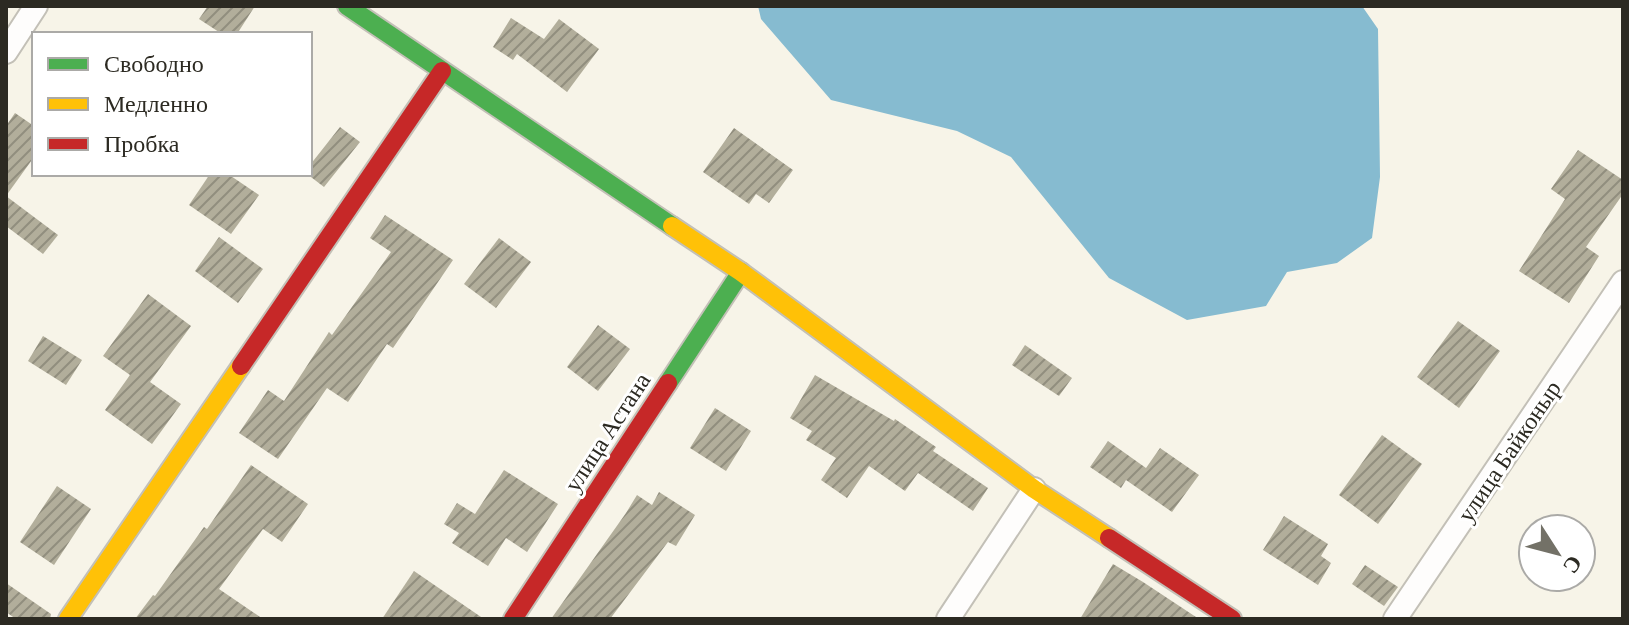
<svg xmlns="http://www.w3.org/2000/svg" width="1629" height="625" viewBox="0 0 1629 625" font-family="'Crimson Pro',serif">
<defs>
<pattern id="building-hatch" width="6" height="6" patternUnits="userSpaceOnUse" patternTransform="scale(2)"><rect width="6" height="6" fill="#b2ae9b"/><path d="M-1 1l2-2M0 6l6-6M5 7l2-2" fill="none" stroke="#918e7e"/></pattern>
</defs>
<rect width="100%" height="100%" fill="#f7f4e8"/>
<polygon fill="#86bbd0" points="758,6 1362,6 1378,29 1380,177 1372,238 1337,263 1287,272 1266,306 1187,320 1109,278 1011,157 957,131 831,100 761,19"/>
<g fill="url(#building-hatch)">
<polygon points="208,6 255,6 237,34 222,34 199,19"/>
<polygon points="511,18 544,39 559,19 599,49 567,92 517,54 513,60 493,47"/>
<polygon points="15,113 34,126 34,157 6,196 6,126"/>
<polygon points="340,127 360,142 324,187 307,174 310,174 310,165"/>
<polygon points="734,128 793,170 769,203 756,194 749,204 703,172"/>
<polygon points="1578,150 1623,180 1623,194 1586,247 1599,256 1569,303 1519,271 1565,199 1551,189"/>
<polygon points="210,174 228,174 259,195 231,234 189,205"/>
<polygon points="6,196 58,235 43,254 6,226"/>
<polygon points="385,215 453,260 393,348 387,344 348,402 327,388 278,459 239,433 268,390 284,401 329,332 332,335 391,252 370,238"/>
<polygon points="219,237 263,269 238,303 195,271"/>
<polygon points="499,238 531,262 496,308 464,284"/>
<polygon points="148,294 191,326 150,382 181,404 152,444 105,410 130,375 103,356"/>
<polygon points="1458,321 1500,351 1459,408 1417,377"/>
<polygon points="598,325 630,349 598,391 567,367"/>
<polygon points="43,336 82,360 66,385 28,361"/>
<polygon points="1025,345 1072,378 1059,396 1012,365"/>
<polygon points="815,375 894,421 895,419 936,447 933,451 988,488 973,511 918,473 905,491 869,466 847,498 821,480 836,458 806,440 812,431 790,418"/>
<polygon points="715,408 751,431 726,471 690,448"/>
<polygon points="1382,435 1422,464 1378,524 1339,495"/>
<polygon points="1108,441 1146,468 1160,448 1199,475 1172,512 1126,480 1121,488 1090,467"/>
<polygon points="251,465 308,504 282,542 263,529 219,589 263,619 135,619 153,595 155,596 204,527 207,529"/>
<polygon points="504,470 558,504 527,552 506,538 488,566 452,543 459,533 444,524 457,503 475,514"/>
<polygon points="57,486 91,509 54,565 20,542"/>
<polygon points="659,492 695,515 676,546 668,542 610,619 551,619 626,513 637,495 652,505"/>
<polygon points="1284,516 1328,544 1321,556 1331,563 1318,585 1263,550"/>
<polygon points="1113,564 1143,582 1199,619 1080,619"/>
<polygon points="1365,565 1398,587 1384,606 1352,584"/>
<polygon points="414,571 484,619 382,619"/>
<polygon points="6,583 51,614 50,619 16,619 6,612"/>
</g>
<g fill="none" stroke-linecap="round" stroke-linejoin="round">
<g stroke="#c3c0b7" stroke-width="26">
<g id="street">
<polyline points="6,52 36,6"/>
<polyline points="948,619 1034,489"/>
<polyline points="1395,619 1623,282"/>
</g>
</g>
<g stroke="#c3c0b7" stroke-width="22">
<g id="fast">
<polyline points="347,6 672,226"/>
<polyline points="668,383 741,272"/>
</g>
</g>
<g stroke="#c3c0b7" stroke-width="22">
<g id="slow">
<polyline points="672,226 741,272 1034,489 1109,538"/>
<polyline points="68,619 241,366"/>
</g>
</g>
<g stroke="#c3c0b7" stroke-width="22">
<g id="jam">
<polyline points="241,366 442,71"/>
<polyline points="1109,538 1232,619"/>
<polyline points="513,619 668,383"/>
</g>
</g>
<use href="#street" stroke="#fefdfc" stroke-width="22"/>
<use href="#fast" stroke="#4caf50" stroke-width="18"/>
<use href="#slow" stroke="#ffc107" stroke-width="18"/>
<use href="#jam" stroke="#c62828" stroke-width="18"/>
</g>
<g text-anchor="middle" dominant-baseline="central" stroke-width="6" stroke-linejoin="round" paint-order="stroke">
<g font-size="24" fill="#2c2a22" stroke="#fff">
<text transform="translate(607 432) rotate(-57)">улица Астана</text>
<text transform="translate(1509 451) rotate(-56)">улица Байконыр</text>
</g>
</g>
<rect width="1629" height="625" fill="none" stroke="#2c2a22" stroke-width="16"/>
<rect x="32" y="32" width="280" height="144" fill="#ffffff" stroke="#abaaa7" stroke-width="2"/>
<rect x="48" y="58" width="40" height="12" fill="#4caf50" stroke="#abaaa7" stroke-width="2"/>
<text x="104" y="72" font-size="24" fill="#2c2a22">Свободно</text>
<rect x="48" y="98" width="40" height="12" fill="#ffc107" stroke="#abaaa7" stroke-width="2"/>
<text x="104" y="112" font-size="24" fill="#2c2a22">Медленно</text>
<rect x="48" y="138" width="40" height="12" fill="#c62828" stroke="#abaaa7" stroke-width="2"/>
<text x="104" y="152" font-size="24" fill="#2c2a22">Пробка</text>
<g transform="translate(1557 553) rotate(126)"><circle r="38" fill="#ffffff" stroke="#abaaa7" stroke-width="2"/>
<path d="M0-6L14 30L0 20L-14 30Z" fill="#737167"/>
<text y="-12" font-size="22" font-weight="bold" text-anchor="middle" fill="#2c2a22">С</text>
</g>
</svg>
